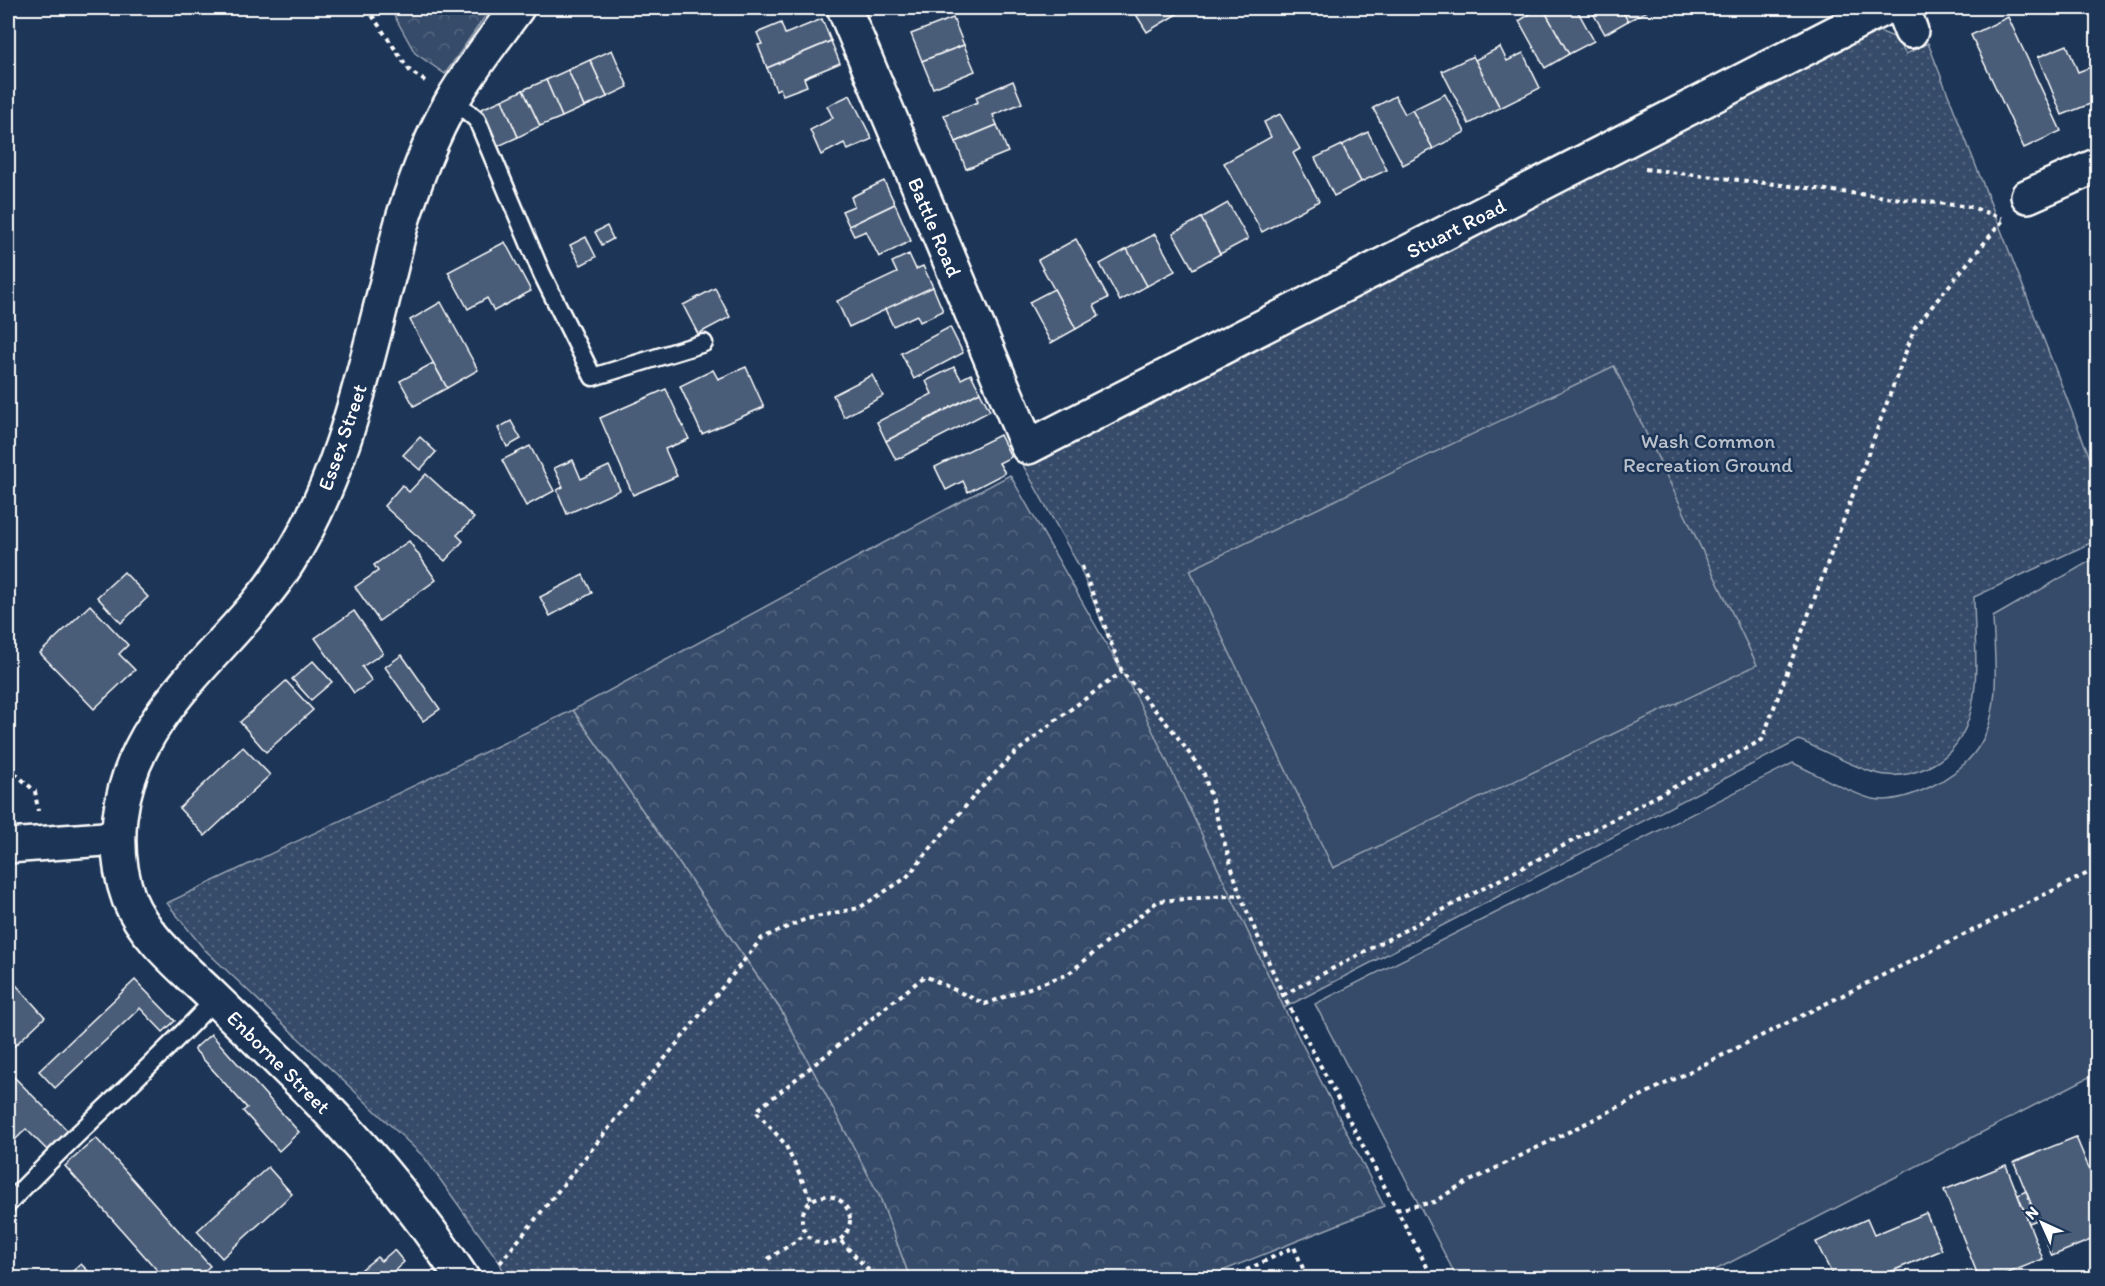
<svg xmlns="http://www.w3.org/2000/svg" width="2105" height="1286" viewBox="0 0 2105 1286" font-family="Itim,sans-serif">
<defs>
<pattern id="grass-dots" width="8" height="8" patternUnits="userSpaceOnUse" patternTransform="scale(1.5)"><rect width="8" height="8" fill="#364b69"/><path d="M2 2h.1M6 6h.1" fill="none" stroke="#546680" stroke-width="1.8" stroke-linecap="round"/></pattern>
<pattern id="forest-crowns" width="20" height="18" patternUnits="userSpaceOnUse" patternTransform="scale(1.5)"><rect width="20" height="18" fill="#364b69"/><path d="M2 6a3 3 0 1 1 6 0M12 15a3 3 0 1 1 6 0" fill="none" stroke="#546680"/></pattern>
</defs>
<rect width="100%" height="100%" fill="#1d3557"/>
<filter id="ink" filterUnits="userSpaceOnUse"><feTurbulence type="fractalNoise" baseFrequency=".0167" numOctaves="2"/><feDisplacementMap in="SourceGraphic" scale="12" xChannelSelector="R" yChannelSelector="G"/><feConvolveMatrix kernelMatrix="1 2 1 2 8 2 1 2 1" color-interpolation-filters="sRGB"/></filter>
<g filter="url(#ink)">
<g fill="url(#grass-dots)" stroke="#9aa5b4" stroke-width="1.5">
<path d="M1874,29L1894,37L1906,54L1928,43L2097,476V540L1974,597C1974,654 1990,738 1928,767C1911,775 1893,778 1875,773C1849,765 1823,750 1799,740L1284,1008L1122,672L1080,568L1023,465Z"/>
<polygon points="573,710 781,1010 880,1197 910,1278 506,1278 500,1263 424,1157 204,949 167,903"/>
</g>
<g fill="url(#forest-crowns)" stroke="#9aa5b4" stroke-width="1.5">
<polygon points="390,8 491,8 445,74 415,53"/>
<polygon points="1010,475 1138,700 1284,1008 1384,1206 1205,1278 910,1278 880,1197 781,1010 573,710"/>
</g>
<g fill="#364b69" stroke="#9aa5b4" stroke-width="1.5">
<polygon points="1614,366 1757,665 1333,868 1190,570"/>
<path d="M2097,557V1073L1700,1278H1457L1315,1004L1793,763C1813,772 1853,795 1873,799C1892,803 1913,795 1930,787C2007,750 1996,690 1993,617Z"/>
</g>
<g fill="#4a5d79" stroke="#fff" stroke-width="1.5">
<polygon points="1132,8 1187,8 1147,32"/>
<polygon points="1526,8 1543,8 1569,54 1545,68 1519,21 1530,14"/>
<polygon points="1543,8 1576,8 1594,41 1569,54"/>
<polygon points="1590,8 1621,8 1628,21 1605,34"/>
<polygon points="1621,8 1653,8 1628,21"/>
<polygon points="2008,17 2061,131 2024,148 1971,35"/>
<polygon points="953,18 964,45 922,61 911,34"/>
<polygon points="822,19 831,41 767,68 758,45 762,44 757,33 781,23 785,34"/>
<polygon points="831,41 840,63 804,78 807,86 783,95 780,88 776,90 767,68"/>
<polygon points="964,45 975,71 933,88 922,61"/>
<polygon points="2067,45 2078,72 2098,64 2098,101 2062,115 2038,57"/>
<polygon points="1500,47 1507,61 1523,53 1540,88 1500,108 1475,60"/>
<polygon points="612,50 628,87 607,97 590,60"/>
<polygon points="1473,56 1500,108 1469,124 1442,71"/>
<polygon points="590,60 607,97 584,107 568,70"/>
<polygon points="568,70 584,107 562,117 546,80"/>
<polygon points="546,80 562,117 540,126 523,90"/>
<polygon points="1013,81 1022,103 993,115 997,125 956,142 944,115 978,102 976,97"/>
<polygon points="523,90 540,126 518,137 502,100"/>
<polygon points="1445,94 1465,132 1433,149 1412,110"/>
<polygon points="850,95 872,139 848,150 844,143 821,155 810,130 833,118 827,106"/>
<polygon points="1395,96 1405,114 1412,110 1433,149 1403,165 1373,108"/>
<polygon points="502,100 518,137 496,147 479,110"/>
<polygon points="1280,114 1300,149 1293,153 1319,201 1262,232 1224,163 1271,137 1264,122"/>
<polygon points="997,125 1008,152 966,169 956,142"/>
<polygon points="1368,132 1387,170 1361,182 1342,145"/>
<polygon points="1342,145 1361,182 1334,196 1315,158"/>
<polygon points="884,181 895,204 849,226 842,211 854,206 851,197"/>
<polygon points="1228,203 1248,239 1220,254 1201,218"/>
<polygon points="895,204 911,241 879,257 866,231 854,236 849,226"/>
<polygon points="1201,218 1220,254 1193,269 1173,233"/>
<polygon points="607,226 613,239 602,245 595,232"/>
<polygon points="1155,234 1175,271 1147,286 1127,249"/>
<polygon points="586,237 596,257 581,265 570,245"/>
<polygon points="1076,239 1108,298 1094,305 1099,316 1076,329 1038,260"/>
<polygon points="505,242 531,291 494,311 487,298 468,309 448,272"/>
<polygon points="1127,249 1147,286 1120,301 1100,264"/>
<polygon points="909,254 916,269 923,266 933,287 849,327 837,301 897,273 892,262"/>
<polygon points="933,287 943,311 920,322 917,315 893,326 885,309"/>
<polygon points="715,288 730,317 698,334 683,305"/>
<polygon points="1054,289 1076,329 1051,343 1029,302"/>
<polygon points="441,302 478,370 447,388 410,320"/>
<polygon points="950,327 963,353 914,379 901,353"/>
<polygon points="433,363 447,388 414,406 400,381"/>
<polygon points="746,367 764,407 702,434 680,386 713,370 718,379"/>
<polygon points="954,367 961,379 971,374 980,392 886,441 877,422 932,394 926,381"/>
<polygon points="872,375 883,396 844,417 833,395"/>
<polygon points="666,389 689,439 665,449 677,476 633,495 600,418"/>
<polygon points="980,392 990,411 896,460 886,441"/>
<polygon points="511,421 521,439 507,447 498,428"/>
<polygon points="1000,435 1011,457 999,463 1005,473 968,492 963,481 946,490 935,467"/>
<polygon points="420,437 436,452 420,470 403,455"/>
<polygon points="530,446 554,491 526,506 502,460"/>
<polygon points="573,460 581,479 609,466 620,490 567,514 557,490 563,487 554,468"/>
<polygon points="426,474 474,518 457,535 463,541 445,561 384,506 402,485 409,492"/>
<polygon points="409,541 436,580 379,621 355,587 378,571 374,565"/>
<polygon points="124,572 148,597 121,623 97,597"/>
<polygon points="583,575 592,593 550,616 540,597"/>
<polygon points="90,605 128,645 119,654 135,670 94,709 40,653"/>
<polygon points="354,611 383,653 362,667 372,681 354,693 315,638"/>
<polygon points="402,655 440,709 423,721 385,667"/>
<polygon points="313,661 332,682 311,700 292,679"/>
<polygon points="286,681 313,710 266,752 240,722"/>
<polygon points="243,747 270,775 205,836 179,808"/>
<polygon points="8,976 45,1017 8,1052"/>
<polygon points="135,980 175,1021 163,1032 140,1008 55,1088 39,1071"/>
<polygon points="211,1034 299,1132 279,1151 243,1111 247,1108 194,1049"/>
<polygon points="8,1071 69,1132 49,1152 26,1129 8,1147"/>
<polygon points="2076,1137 2098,1190 2098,1237 2052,1256 2014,1162"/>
<polygon points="96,1138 210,1266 196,1278 164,1278 65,1166"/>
<polygon points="2006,1165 2043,1259 1996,1278 1979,1278 1944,1190"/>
<polygon points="268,1167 292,1194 222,1258 197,1231"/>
<polygon points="2026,1191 2037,1220 2029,1223 2018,1195"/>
<polygon points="1926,1213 1942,1250 1890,1272 1893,1278 1834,1278 1816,1242 1867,1219 1874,1235"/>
<polygon points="394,1250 404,1262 391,1274 395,1278 351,1278 377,1257 381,1261"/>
<polygon points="81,1264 95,1278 65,1278"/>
</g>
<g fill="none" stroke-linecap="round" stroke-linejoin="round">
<g stroke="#fff" stroke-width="21">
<g id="lane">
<polyline points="453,99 477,120 542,274 593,377 704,343"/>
<path d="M8,1204C74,1133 149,1071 215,999"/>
</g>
</g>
<g stroke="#fff" stroke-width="38">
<g id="street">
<polyline points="844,8 1028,447 1884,8"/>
<polyline points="1902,8 1911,31"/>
<polyline points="2028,196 2098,165"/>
<polyline points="8,846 118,838"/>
<path d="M462,1278C422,1217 376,1160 325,1107C288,1069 250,1033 212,996C182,967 145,938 129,899C119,872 117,845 120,817C133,707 233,649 288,562C342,477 363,375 388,278C394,256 398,233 405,212C418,174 432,135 452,101C471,68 495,38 517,8"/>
</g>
</g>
<g stroke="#fff" stroke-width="4" stroke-dasharray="4.5 4.5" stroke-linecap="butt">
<polyline points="367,8 410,71 425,81"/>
<polyline points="1645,169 1971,207 2002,218"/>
<polyline points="1082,566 1122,672 1174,732 1204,774 1240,895 1283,995 1433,1278"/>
<polyline points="8,767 35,791 38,811"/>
<polyline points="1283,995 1762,740 1915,327 2004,219"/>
<circle cx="826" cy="1220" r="24"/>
<polyline points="811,1199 785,1144 756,1111 925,976 985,1004 1068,974 1158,901 1240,895"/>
<polyline points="1396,1210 1434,1202 1456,1188 2098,868"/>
<polyline points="841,1241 876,1278"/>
<polyline points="768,1259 805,1235"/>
<polyline points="500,1263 762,938 806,919 859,908 906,878 979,790 1013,755 1056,720 1122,672"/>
<polyline points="1230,1278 1294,1247 1307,1278"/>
</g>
<use href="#lane" stroke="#1d3557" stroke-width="16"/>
<use href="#street" stroke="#1d3557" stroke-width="33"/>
</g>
</g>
<g text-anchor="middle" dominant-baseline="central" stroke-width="5" stroke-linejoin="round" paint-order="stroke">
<g font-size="21" fill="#fff" stroke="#1d3557">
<text transform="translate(935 227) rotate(67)">Battle Road</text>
<text transform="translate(1456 228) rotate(-27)">Stuart Road</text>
<text transform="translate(342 437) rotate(-71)">Essex Street</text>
<text transform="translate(279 1062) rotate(45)">Enborne Street</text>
</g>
<g font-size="21" fill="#b9c0ca" stroke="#1d3557">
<text x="1708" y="440">Wash Common<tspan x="1708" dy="24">Recreation Ground</tspan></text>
</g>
</g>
<rect width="2105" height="1286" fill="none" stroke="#1d3557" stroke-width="30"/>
<rect x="15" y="15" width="2075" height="1256" fill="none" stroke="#fff" stroke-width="2" filter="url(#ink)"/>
<g transform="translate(2042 1223) rotate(315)" stroke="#1d3557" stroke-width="4.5" paint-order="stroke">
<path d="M0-4.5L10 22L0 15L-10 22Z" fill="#ffffff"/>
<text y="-9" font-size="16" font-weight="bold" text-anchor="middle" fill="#ffffff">N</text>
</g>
</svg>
